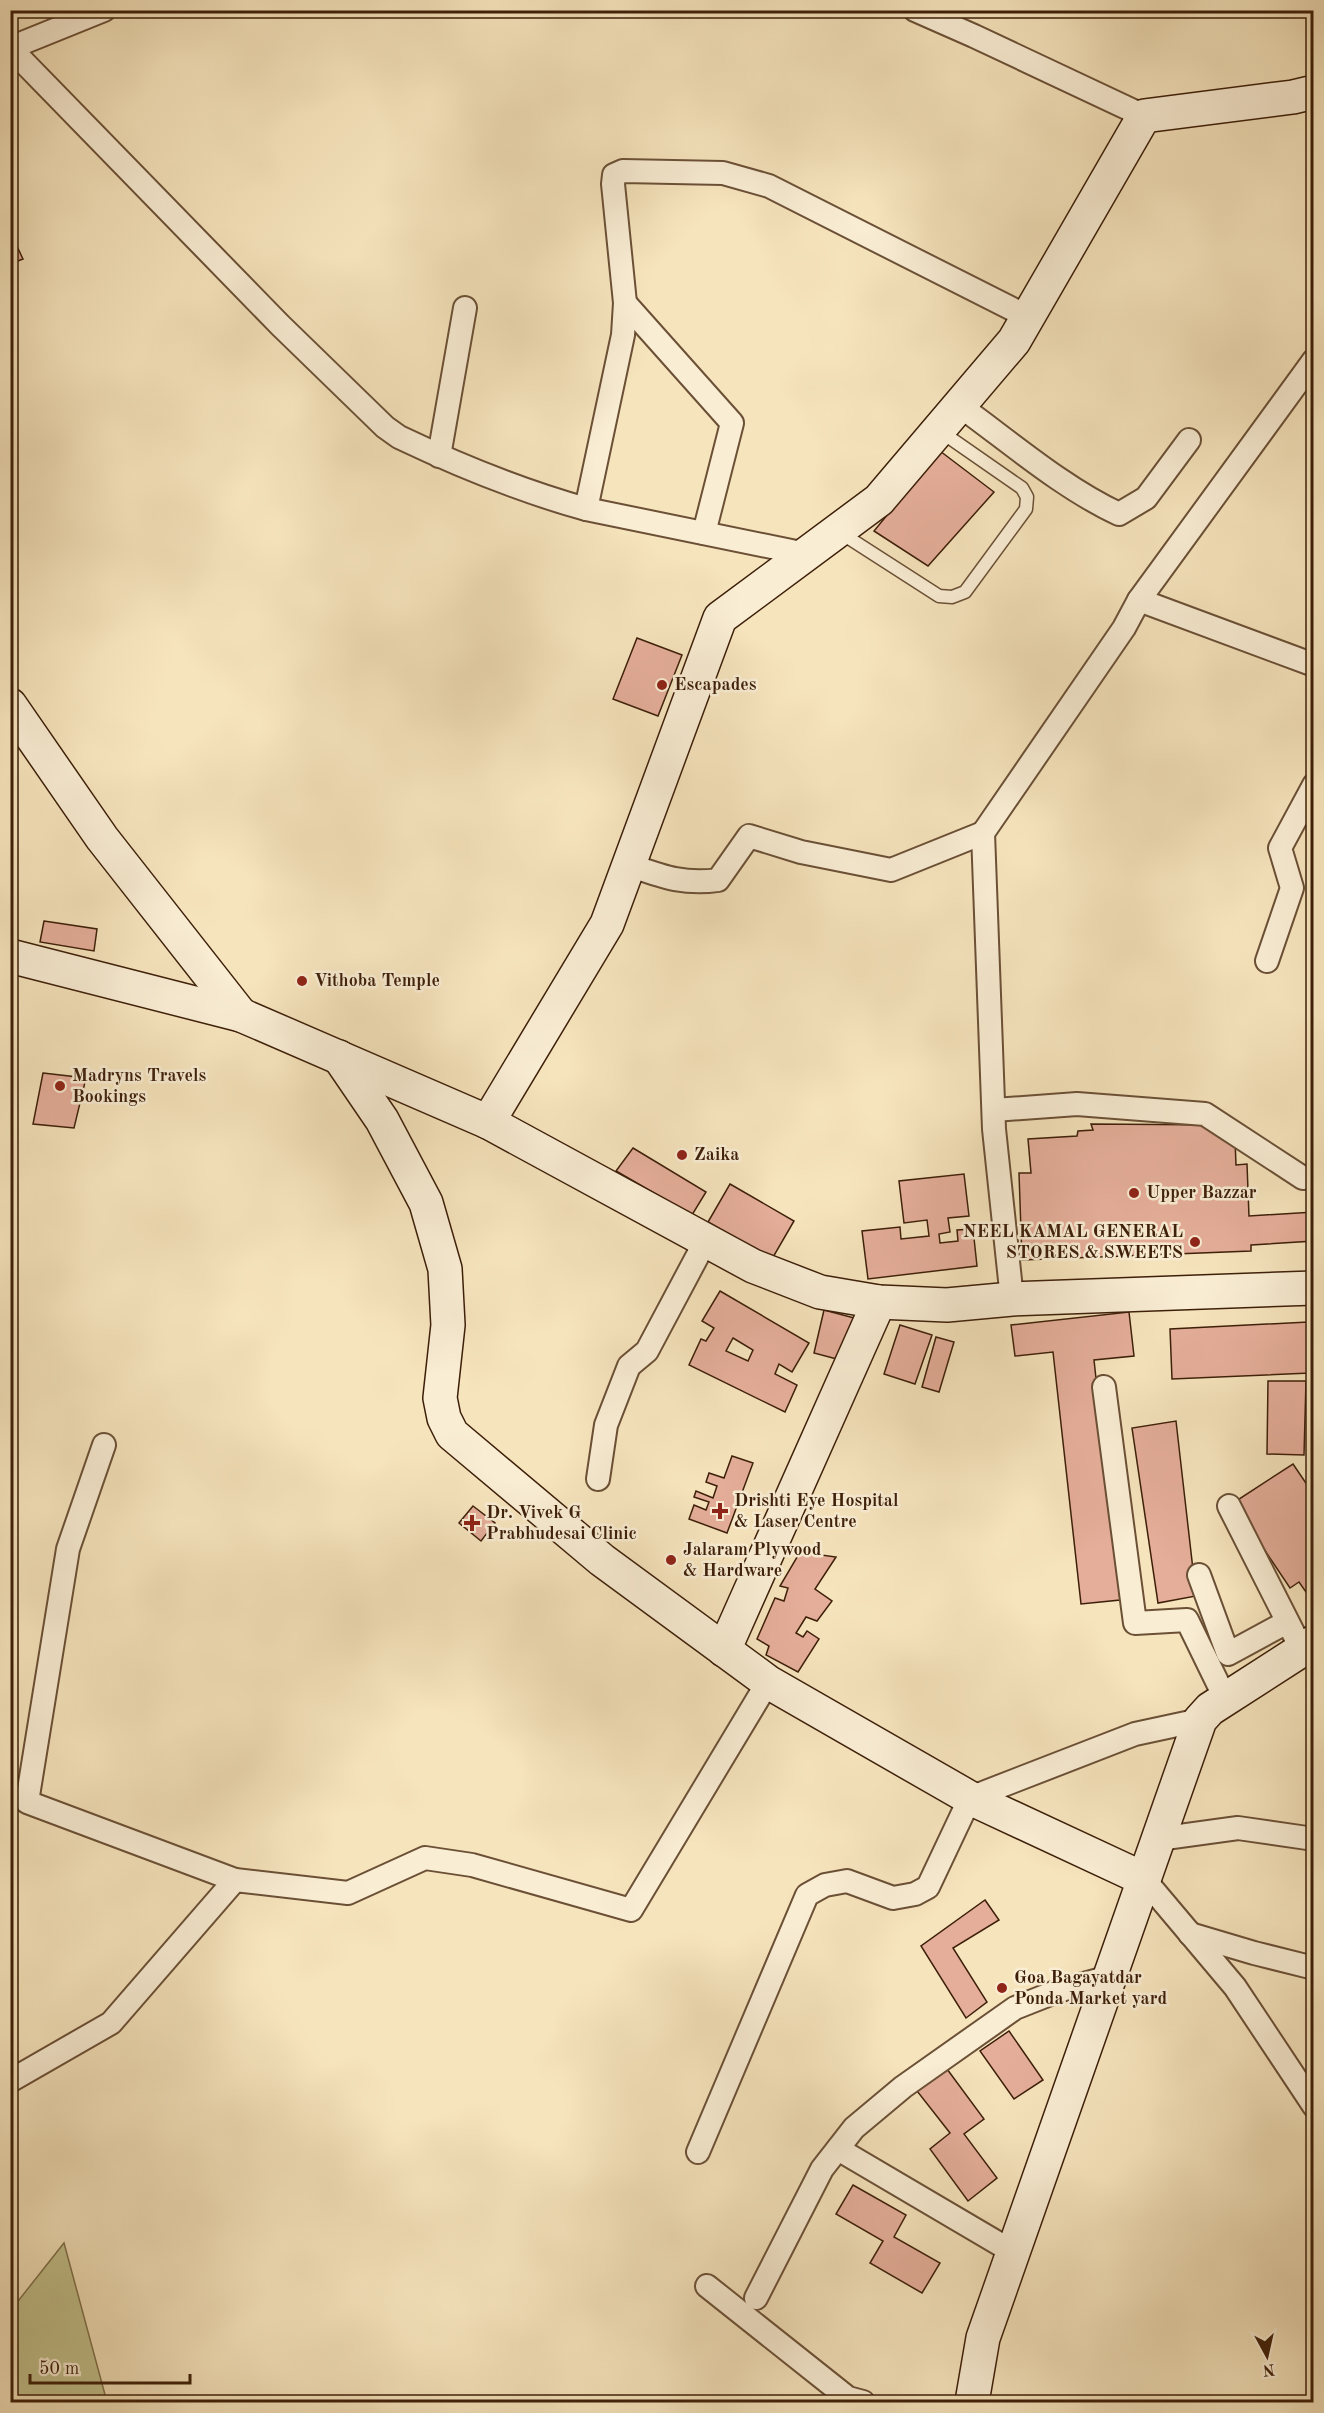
<svg xmlns="http://www.w3.org/2000/svg" width="1324" height="2413" viewBox="0 0 1324 2413" font-family="'Old Standard TT',serif">
<rect width="100%" height="100%" fill="#f6e4bd"/>
<filter id="stains"><feTurbulence type="fractalNoise" baseFrequency=".00333" numOctaves="4"/><feColorMatrix values="0 0 0 0 .2 0 0 0 0 .09 0 0 0 0 .02 0 0 0 .5 -.17"/></filter>
<radialGradient id="worn" r=".72"><stop offset=".6" stop-color="#630" stop-opacity="0"/><stop offset="1" stop-color="#630" stop-opacity=".3"/></radialGradient>
<polygon fill="#c2c28d" stroke="#80704b" stroke-width="1.5" points="64,2243 107,2402 11,2402 11,2310"/>
<g fill="#e5ae9a" stroke="#3d1f09" stroke-width="1.5" fill-rule="evenodd">
<polygon points="15,242 23,259 10,264 10,244"/>
<polygon points="940,451 994,492 928,566 874,531"/>
<polygon points="637,638 682,655 658,716 613,699"/>
<polygon points="44,921 97,929 94,951 40,942"/>
<polygon points="43,1073 86,1078 74,1128 33,1124"/>
<polygon points="1091,1124 1221,1125 1223,1140 1235,1139 1236,1165 1247,1164 1249,1216 1314,1212 1314,1241 1251,1245 1251,1251 1022,1260 1019,1173 1031,1173 1028,1139 1077,1136 1078,1131 1093,1130"/>
<polygon points="633,1148 706,1192 692,1215 616,1171"/>
<polygon points="964,1174 969,1216 948,1218 950,1232 939,1234 940,1243 958,1241 957,1230 973,1229 977,1266 868,1279 862,1231 900,1227 901,1239 929,1236 927,1220 904,1223 899,1181"/>
<polygon points="730,1184 794,1221 772,1259 708,1222"/>
<path d="M720,1291L809,1343L792,1372L779,1364L775,1374L797,1385L785,1412L689,1365L701,1339L706,1341L714,1328L702,1321ZM733,1338L753,1350L748,1361L726,1351Z"/>
<polygon points="824,1310 858,1319 848,1362 814,1353"/>
<polygon points="1129,1312 1134,1356 1094,1360 1120,1600 1081,1604 1053,1352 1015,1356 1011,1325"/>
<polygon points="1308,1322 1310,1373 1172,1379 1170,1329"/>
<polygon points="900,1325 932,1335 915,1384 884,1374"/>
<polygon points="936,1337 954,1342 939,1392 922,1387"/>
<polygon points="1268,1381 1306,1381 1304,1455 1267,1454"/>
<polygon points="1176,1421 1196,1596 1158,1603 1132,1428"/>
<polygon points="732,1456 753,1463 727,1533 689,1519 694,1505 706,1510 709,1502 694,1497 696,1491 713,1498 717,1486 706,1482 709,1473 724,1478"/>
<polygon points="1293,1464 1314,1495 1313,1602 1299,1582 1290,1588 1233,1503"/>
<polygon points="473,1506 495,1523 481,1541 459,1523"/>
<polygon points="800,1552 836,1557 815,1589 832,1601 817,1621 806,1617 796,1633 803,1637 807,1631 819,1639 798,1672 766,1655 769,1646 757,1639 775,1598 784,1601 788,1588 780,1586"/>
<polygon points="985,1900 999,1920 953,1948 987,2002 966,2018 921,1946"/>
<polygon points="1009,2031 1043,2080 1014,2099 980,2051"/>
<polygon points="947,2069 984,2119 964,2134 997,2178 968,2201 930,2149 950,2133 917,2091"/>
<polygon points="853,2185 906,2215 894,2237 940,2263 922,2293 870,2263 883,2241 836,2214"/>
</g>
<g fill="none" stroke-linecap="round" stroke-linejoin="round">
<g stroke="#6b5036" stroke-width="15">
<polyline id="lane" points="841,533 939,596 952,597 965,592 1026,509 1027,497 1022,488 940,431"/>
</g>
<g stroke="#6b5036" stroke-width="26">
<g id="street">
<polyline points="915,10 974,36 1144,116"/>
<path d="M10,48L280,325L385,427L399,437C460,466 521,491 586,509L806,554"/>
<polyline points="10,48 104,10"/>
<polyline points="625,303 732,423 704,533"/>
<path d="M960,406C1010,442 1063,488 1119,514L1146,498L1189,440"/>
<polyline points="439,456 465,308"/>
<polyline points="586,509 623,335 625,303 613,184 614,175 623,171 723,173 769,186 1028,317"/>
<polyline points="1139,600 1314,665"/>
<path d="M629,865C661,876 683,885 718,880L749,836L801,852L891,870L983,833"/>
<polyline points="1267,961 1292,888 1280,848 1314,785"/>
<polyline points="994,1110 1077,1104 1205,1114 1303,1178"/>
<polyline points="1012,1299 994,1129 983,833 1124,628 1139,600 1314,360"/>
<polyline points="1104,1387 1135,1623 1187,1620 1226,1700"/>
<polyline points="104,1445 68,1549 27,1802 235,1880"/>
<polyline points="598,1479 606,1425 629,1366 647,1351 706,1240"/>
<polyline points="1229,1506 1302,1650"/>
<polyline points="1199,1575 1228,1654 1287,1622"/>
<polyline points="1158,1839 1238,1828 1314,1839"/>
<polyline points="1144,1879 1235,1987 1314,2106"/>
<polyline points="1190,1934 1254,1953 1314,1968"/>
<polyline points="10,2081 111,2023 235,1880 348,1893 425,1858 472,1865 631,1910 768,1682"/>
<polyline points="838,2149 1013,2252"/>
<polyline points="698,2152 807,1895 825,1885 847,1881 893,1898 915,1894 928,1887 970,1798 1135,1734 1200,1720"/>
<polyline points="707,2286 848,2398 863,2402"/>
<polyline points="756,2298 822,2169 854,2128 903,2087 1015,2008 1058,1991 1109,1977"/>
</g>
</g>
<g stroke="#3d1f09" stroke-width="36">
<g id="secondary">
<polyline points="10,705 102,838 241,1015"/>
<polyline points="10,956 241,1015 488,1122 753,1266 820,1292 879,1302 947,1305 1012,1299 1314,1288"/>
<polyline points="339,1057 382,1120 426,1203 445,1269 448,1325 440,1398 444,1418 452,1434 602,1560 768,1682 970,1798 1144,1879"/>
<polyline points="488,1122 607,924 720,618 879,500 1014,341 1144,116 1293,97 1314,92"/>
<polyline points="724,1650 879,1302"/>
<polyline points="972,2402 983,2338 1200,1720 1210,1709 1314,1642"/>
</g>
</g>
<use href="#lane" stroke="#f9edd4" stroke-width="12"/>
<use href="#street" stroke="#f9edd4" stroke-width="22"/>
<use href="#secondary" stroke="#f9edd4" stroke-width="33"/>
</g>
<g fill="#8f2418" stroke="#f9edd4" stroke-width="2">
<circle cx="662" cy="685" r="6"/>
<circle cx="302" cy="981" r="6"/>
<circle cx="60" cy="1086" r="6"/>
<circle cx="682" cy="1155" r="6"/>
<circle cx="1134" cy="1193" r="6"/>
<circle cx="1195" cy="1242" r="6"/>
<path d="M717 1502h6v6h6v6h-6v6h-6v-6h-6v-6h6z"/>
<path d="M469 1514h6v6h6v6h-6v6h-6v-6h-6v-6h6z"/>
<circle cx="671" cy="1560" r="6"/>
<circle cx="1002" cy="1988" r="6"/>
</g>
<g text-anchor="middle" dominant-baseline="central" stroke-width="5" stroke-linejoin="round" paint-order="stroke">
<g font-size="18" font-weight="bold" fill="#3d1f09" stroke="#f9edd4" text-anchor="start">
<text x="674" y="685">Escapades</text>
<text x="314" y="981">Vithoba Temple</text>
<text x="72" y="1076">Madryns Travels<tspan x="72" dy="21">Bookings</tspan></text>
<text x="694" y="1155">Zaika</text>
<text x="1146" y="1193">Upper Bazzar</text>
<text x="1183" y="1232" text-anchor="end">NEEL KAMAL GENERAL<tspan x="1183" dy="21">STORES &amp; SWEETS</tspan></text>
<text x="734" y="1501">Drishti Eye Hospital<tspan x="734" dy="21">&amp; Laser Centre</tspan></text>
<text x="486" y="1513">Dr. Vivek G<tspan x="486" dy="21">Prabhudesai Clinic</tspan></text>
<text x="683" y="1550">Jalaram Plywood<tspan x="683" dy="21">&amp; Hardware</tspan></text>
<text x="1014" y="1978">Goa Bagayatdar<tspan x="1014" dy="21">Ponda Market yard</tspan></text>
</g>
</g>
<rect width="1324" height="2413" fill="none" stroke="#f6e4bd" stroke-width="36"/>
<rect x="12" y="12" width="1300" height="2389" fill="none" stroke="#3d1f09" stroke-width="3"/>
<rect x="18" y="18" width="1288" height="2377" fill="none" stroke="#3d1f09" stroke-width="1.5"/>
<g transform="translate(1267 2356) rotate(172)" stroke="#f9edd4" stroke-width="4.5" paint-order="stroke">
<path d="M0-4.5L10 22L0 15L-10 22Z" fill="#3d1f09"/>
<text y="-9" font-size="16" font-weight="bold" text-anchor="middle" fill="#3d1f09">N</text>
</g>
<path d="M30 2374v9h160v-9" fill="none" stroke="#3d1f09" stroke-width="3"/>
<text x="39" y="2374" font-size="18" fill="#3d1f09" stroke="#f9edd4" stroke-width="4.5" paint-order="stroke">50 m</text>
<rect width="100%" height="100%" filter="url(#stains)"/>
<rect width="100%" height="100%" fill="url(#worn)"/>
</svg>
